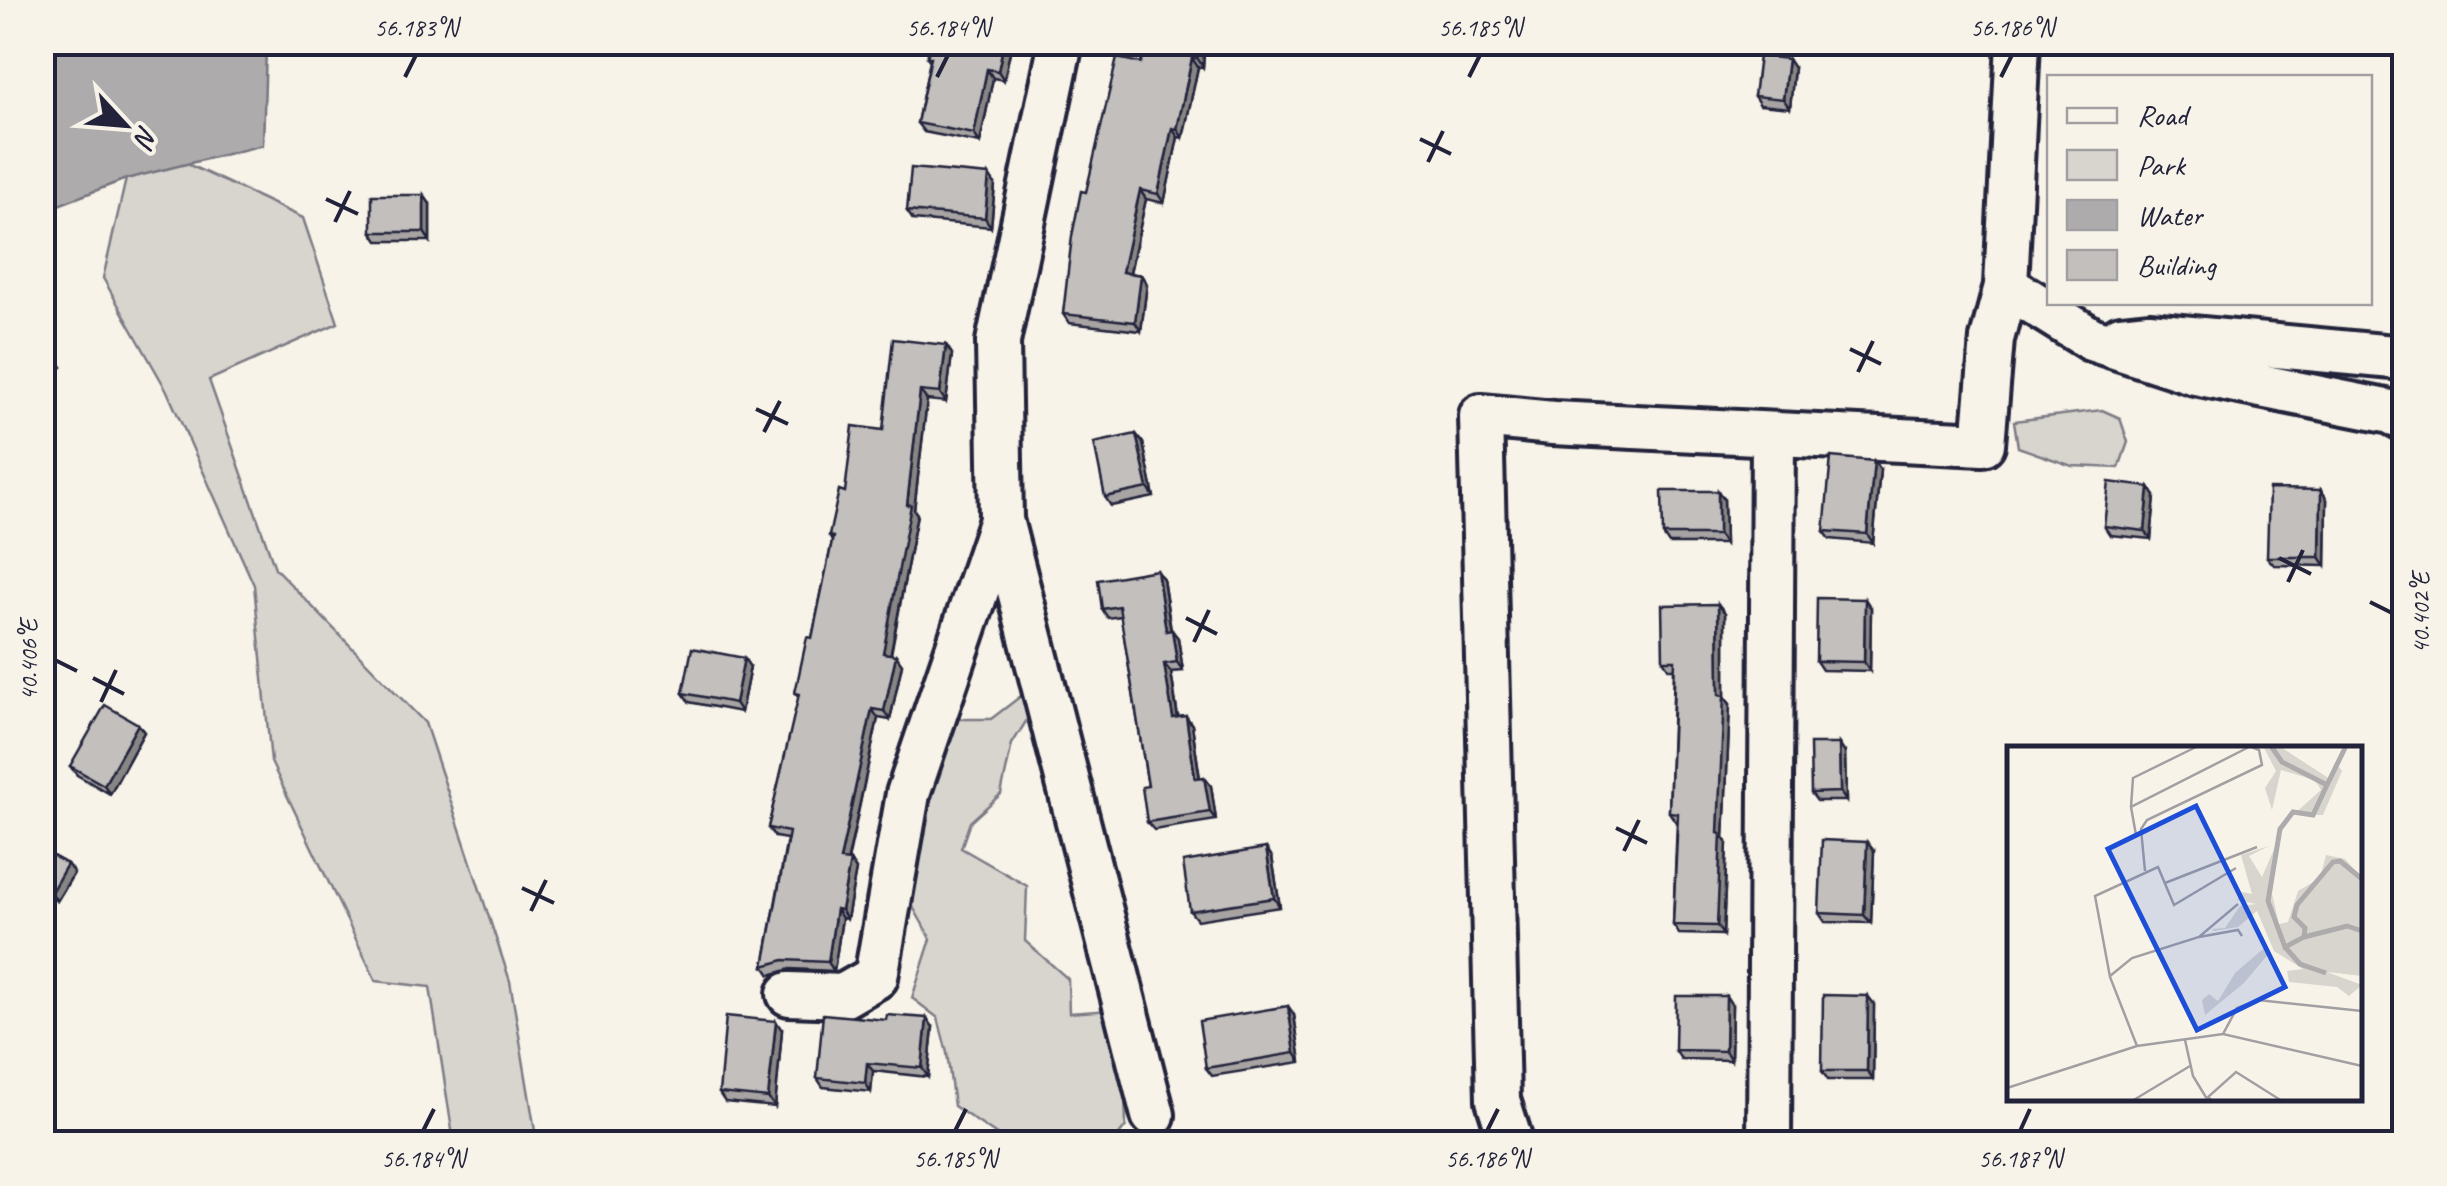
<svg xmlns="http://www.w3.org/2000/svg" width="2447" height="1186" viewBox="0 0 2447 1186" font-family="Caveat,sans-serif">
<rect width="100%" height="100%" fill="#f7f3e8"/>
<filter id="ink" filterUnits="userSpaceOnUse"><feTurbulence type="fractalNoise" baseFrequency=".01" numOctaves="2"/><feDisplacementMap in="SourceGraphic" scale="20" xChannelSelector="R" yChannelSelector="G"/><feConvolveMatrix kernelMatrix="1 2 1 2 8 2 1 2 1" color-interpolation-filters="sRGB"/></filter>
<g filter="url(#ink)">
<g fill="#d8d5cf" stroke="#7d7c85" stroke-width="2.5">
<polygon points="183,162 303,218 338,323 209,380 275,568 425,723 510,981 537,1143 454,1143 430,987 376,981 271,762 254,585 167,391 103,278 126,179"/>
<polygon points="2102,410 2120,418 2128,442 2119,468 2072,466 2018,447 2014,421"/>
<polygon points="1021,696 1033,710 1012,744 1001,794 970,822 961,848 1027,886 1025,941 1068,979 1069,1013 1111,1010 1123,1027 1126,1126 1113,1143 1001,1143 1001,1138 954,1106 947,1053 938,1018 912,998 931,939 913,907 918,811 951,725 957,719 991,719"/>
</g>
<polygon fill="#aeabad" stroke="#76747f" stroke-width="2.5" points="263,43 266,47 263,145 126,179 43,211 43,43"/>
<g fill="none" stroke-linecap="round" stroke-linejoin="round">
<g stroke="#22223b" stroke-width="50">
<g id="minor">
<polyline points="1061,42 998,342 1001,520 1153,1115"/>
<polyline points="2006,286 2091,339 2195,373 2391,412 2404,419"/>
<polyline points="2121,337 2149,334 2404,358"/>
<polyline points="789,994 843,996 876,977 908,794 1001,520"/>
<polyline points="1512,1144 1498,1100 1481,416 1553,423 1983,444 1992,339 2006,286 2018,42"/>
<polyline points="1769,1144 1773,434"/>
</g>
</g>
<use href="#minor" stroke="#f7f3e8" stroke-width="42"/>
</g>
<g fill="#a7a4a3" stroke="#22223b" stroke-width="2.5">
<polygon points="1012,42 1004,80 993,78 980,143 924,132 917,123 930,61 927,57"/>
<polygon points="1205,42 1203,67 1198,67 1183,138 1178,137 1164,203 1146,199 1130,273 1141,275 1147,284 1141,331 1069,323 1063,314 1086,192 1141,63"/>
<polygon points="1794,68 1790,108 1760,105 1754,96"/>
<polygon points="995,184 991,227 913,220 907,211"/>
<polygon points="430,204 430,241 378,241 372,232"/>
<polygon points="42,340 62,367 42,380"/>
<polygon points="946,345 952,354 946,402 927,400 914,510 917,514 891,654 902,664 890,720 878,718 848,861 850,861 856,870 847,919 842,918 834,971 790,969 770,975 764,966 787,839 775,837 768,828 799,698 795,693 812,638 832,541 829,536 845,492 883,430"/>
<polygon points="1136,434 1143,443 1154,497 1111,506 1105,497"/>
<polygon points="1880,470 1873,543 1830,539 1824,531"/>
<polygon points="2149,487 2155,496 2151,539 2110,535 2104,526"/>
<polygon points="2321,490 2327,499 2326,566 2274,565 2267,557"/>
<polygon points="1724,500 1725,544 1669,544 1663,535"/>
<polygon points="1163,579 1171,630 1178,638 1183,671 1171,672 1178,717 1186,716 1192,725 1200,778 1204,777 1211,786 1216,820 1154,830 1147,822 1148,786 1121,616 1108,618 1102,609"/>
<polygon points="1718,604 1725,613 1725,698 1730,704 1724,838 1727,842 1723,935 1679,934 1673,925 1677,821 1675,821 1669,812 1674,669 1669,669 1663,660"/>
<polygon points="1871,608 1870,671 1822,670 1816,661"/>
<polygon points="750,667 741,712 689,702 683,693"/>
<polygon points="138,724 144,732 110,794 77,775 70,766"/>
<polygon points="1845,753 1846,801 1817,801 1811,793"/>
<polygon points="1266,848 1272,857 1280,907 1197,920 1190,911"/>
<polygon points="42,850 67,864 74,873 57,901 42,893"/>
<polygon points="1874,851 1871,923 1825,922 1819,913"/>
<polygon points="1874,1004 1873,1080 1828,1080 1822,1071"/>
<polygon points="1732,1005 1731,1060 1681,1059 1675,1050"/>
<polygon points="1288,1006 1294,1015 1301,1062 1212,1076 1206,1068"/>
<polygon points="933,1027 928,1077 873,1071 871,1092 823,1087 817,1078"/>
<polygon points="782,1030 775,1107 725,1102 719,1093"/>
</g>
<g fill="#888684" stroke="#22223b" stroke-width="2.5">
<polygon points="1004,42 1012,42 1004,80 998,71"/>
<polygon points="1198,42 1205,42 1203,67 1197,58"/>
<polygon points="1192,58 1198,67 1183,138 1177,129"/>
<polygon points="1788,59 1794,68 1790,108 1783,99"/>
<polygon points="987,69 993,78 980,143 974,134"/>
<polygon points="1172,128 1178,137 1164,203 1158,194"/>
<polygon points="989,175 995,184 991,227 985,218"/>
<polygon points="1140,190 1146,199 1128,281 1122,272"/>
<polygon points="424,195 430,204 430,241 424,232"/>
<polygon points="1141,275 1147,284 1141,331 1135,322"/>
<polygon points="946,345 952,354 946,402 940,393"/>
<polygon points="920,391 927,400 914,510 917,514 889,662 883,653 907,505"/>
<polygon points="1136,434 1143,443 1154,497 1148,488"/>
<polygon points="1874,461 1880,470 1873,543 1867,534"/>
<polygon points="2149,487 2155,496 2151,539 2145,531"/>
<polygon points="2321,490 2327,499 2326,566 2320,557"/>
<polygon points="1718,491 1724,500 1725,544 1718,535"/>
<polygon points="1157,570 1163,579 1172,639 1166,631"/>
<polygon points="1865,599 1871,608 1870,671 1864,662"/>
<polygon points="1718,604 1725,613 1725,698 1730,704 1724,838 1727,842 1723,935 1717,926 1719,695"/>
<polygon points="1172,630 1178,638 1183,671 1177,662"/>
<polygon points="896,655 902,664 890,720 884,711"/>
<polygon points="744,658 750,667 741,712 735,703"/>
<polygon points="1164,664 1171,672 1179,727 1173,718"/>
<polygon points="872,709 878,718 846,868 840,860"/>
<polygon points="1186,716 1192,725 1201,787 1195,778"/>
<polygon points="138,724 144,732 110,794 104,785"/>
<polygon points="1839,744 1845,753 1846,801 1840,792"/>
<polygon points="1204,777 1211,786 1216,820 1210,812"/>
<polygon points="1867,842 1874,851 1871,923 1864,915"/>
<polygon points="1266,848 1272,857 1280,907 1274,898"/>
<polygon points="850,861 856,870 847,919 841,910"/>
<polygon points="67,864 74,873 57,901 51,892"/>
<polygon points="836,909 842,918 834,971 828,962"/>
<polygon points="1726,996 1732,1005 1731,1060 1725,1051"/>
<polygon points="1868,996 1874,1004 1873,1080 1867,1071"/>
<polygon points="1288,1006 1294,1015 1301,1062 1295,1053"/>
<polygon points="927,1018 933,1027 928,1077 922,1068"/>
<polygon points="776,1021 782,1030 775,1107 768,1098"/>
<polygon points="867,1063 873,1071 871,1092 865,1083"/>
</g>
<g fill="#c2bfbd" stroke="#22223b" stroke-width="2.5">
<polygon points="931,42 1004,42 998,71 987,69 974,134 917,123 931,57 927,57"/>
<polygon points="1143,42 1198,42 1197,58 1192,58 1177,129 1172,128 1158,194 1140,190 1122,272 1141,275 1135,322 1063,314 1072,236 1081,191 1086,192 1117,58 1141,63"/>
<polygon points="1759,56 1788,59 1783,99 1754,96"/>
<polygon points="911,168 989,175 985,218 907,211"/>
<rect x="372" y="195" width="52" height="37"/>
<polygon points="893,339 946,345 940,393 920,391 907,505 911,505 883,653 896,655 884,711 872,709 840,860 850,861 841,910 836,909 828,962 784,960 764,966 789,832 768,828 799,694 795,693 807,637 812,638 833,537 829,536 839,490 845,492 853,426 883,430"/>
<polygon points="42,340 55,358 42,367"/>
<polygon points="1136,434 1148,488 1105,497 1094,443"/>
<polygon points="1831,457 1874,461 1867,534 1824,531"/>
<polygon points="2109,482 2149,487 2145,531 2104,526"/>
<polygon points="2269,489 2321,490 2320,557 2267,557"/>
<polygon points="1662,491 1718,491 1718,535 1663,535"/>
<polygon points="1157,570 1166,631 1172,630 1177,662 1164,664 1173,718 1186,716 1195,778 1204,777 1210,812 1147,822 1142,787 1148,786 1119,606 1102,609 1098,580"/>
<polygon points="1817,598 1865,599 1864,662 1816,661"/>
<polygon points="1718,604 1719,695 1724,696 1718,833 1721,834 1717,926 1673,925 1678,813 1669,812 1675,660 1663,660 1662,605"/>
<polygon points="692,648 744,658 735,703 683,693"/>
<polygon points="105,705 138,724 104,785 70,766"/>
<polygon points="1810,744 1839,744 1840,792 1811,793"/>
<polygon points="1822,840 1867,842 1864,915 1819,913"/>
<polygon points="1266,848 1274,898 1190,911 1183,862"/>
<polygon points="42,850 67,864 51,892 42,887"/>
<polygon points="1823,995 1868,996 1867,1071 1822,1071"/>
<polygon points="1676,996 1726,996 1725,1051 1675,1050"/>
<polygon points="1288,1006 1295,1053 1206,1068 1199,1021"/>
<polygon points="823,1014 886,1020 887,1015 927,1018 922,1068 867,1063 865,1083 817,1078"/>
<polygon points="726,1016 776,1021 768,1098 719,1093"/>
<polygon points="1170,1134 1172,1144 1134,1144 1133,1142"/>
</g>
</g>
<path fill="none" stroke="#22223b" stroke-width="4" d="M405,77L416,55M937,77L948,55M1469,77L1480,55M2001,77L2012,55M1420,139L1451,154M1428,162L1443,131M326,199L358,214M335,222L350,191M1850,349L1881,364M1858,372L1873,341M756,409L788,424M764,432L780,401M2279,558L2311,574M2288,582L2303,550M2370,602L2392,613M1186,618L1217,634M1194,642L1209,610M55,660L77,671M93,678L124,694M101,702L116,670M1616,828L1647,843M1624,851L1639,820M522,888L554,903M531,911L546,880M423,1131L434,1109M955,1131L966,1109M1487,1131L1498,1109M2020,1131L2030,1109"/>
<g transform="translate(2007 746)">
<rect width="355" height="355" fill="#f7f3e8"/>
<path d="M256,0H272L323,33L331,20L335,25L316,69H286L314,44L308,34L274,24L265,64L258,42L269,25ZM272,92L265,148L272,178L281,176L291,145L313,132L319,109L338,113L355,132V230L320,226L355,239L342,250L330,241L282,236L280,225L296,223L267,205L250,165L231,181L207,185L205,183L218,182L233,160L249,158L230,154L235,146L245,148L234,109L262,100L242,110L255,131ZM256,203L263,206L237,237L198,269L195,254L202,248L211,255L228,227Z" fill="#d8d5cf"/>
<path fill="none" stroke="#aeabad" stroke-width="5" d="M264,0L275,16L320,39L306,69L286,66L273,83L261,155L278,201L297,191L298,182L287,171L290,159L326,116L333,115L355,133M320,39L339,0M297,191L340,180L355,185M278,201L293,218L319,227"/>
<path fill="none" stroke="#a29fa3" stroke-width="2.5" d="M124,61L126,32L191,0M129,89L124,61L242,1M138,125L134,83L140,74L255,19L252,4L242,0M158,137L250,101M192,191L231,184L235,190M103,230L125,212L192,191L231,158M216,288L230,262L251,254L355,265M178,294L186,330L200,353M130,300L103,231L88,150L151,121L167,159L229,122M0,342L130,300L216,288L355,320M125,355L183,320M205,355L201,351L229,326L275,355"/>
<path fill="#1d4ed8" fill-opacity="0.15" stroke="#1d4ed8" stroke-width="5" d="M189,60L278,241L190,284L101,103Z"/>
<rect width="355" height="355" fill="none" stroke="#22223b" stroke-width="5"/>
</g>
<rect width="2447" height="1186" fill="none" stroke="#f7f3e8" stroke-width="110"/>
<rect x="2047" y="75" width="325" height="230" fill="#f7f3e8" stroke="#a29fa3" stroke-width="2.5"/>
<rect x="2067" y="108" width="50" height="15" fill="#f7f3e8" stroke="#a29fa3" stroke-width="2.5"/>
<text x="2137" y="125" font-size="30" fill="#22223b">Road</text>
<rect x="2067" y="150" width="50" height="30" fill="#d8d5cf" stroke="#a29fa3" stroke-width="2.5"/>
<text x="2137" y="175" font-size="30" fill="#22223b">Park</text>
<rect x="2067" y="200" width="50" height="30" fill="#aeabad" stroke="#a29fa3" stroke-width="2.5"/>
<text x="2137" y="225" font-size="30" fill="#22223b">Water</text>
<rect x="2067" y="250" width="50" height="30" fill="#c2bfbd" stroke="#a29fa3" stroke-width="2.5"/>
<text x="2137" y="275" font-size="30" fill="#22223b">Building</text>
<g transform="translate(125 125) rotate(116)" stroke="#f7f3e8" stroke-width="8" paint-order="stroke">
<path d="M0-8L18 38L0 25L-18 38Z" fill="#22223b"/>
<text y="-15" font-size="28" font-weight="bold" text-anchor="middle" fill="#22223b">N</text>
</g>
<rect x="55" y="55" width="2337" height="1076" fill="none" stroke="#22223b" stroke-width="4"/>
<g font-size="25" text-anchor="middle" fill="#22223b">
<text x="416" y="36">56.183°N</text>
<text x="948" y="36">56.184°N</text>
<text x="1480" y="36">56.185°N</text>
<text x="2012" y="36">56.186°N</text>
<text transform="translate(2420 613) rotate(-90)" y="9">40.402°E</text>
<text transform="translate(28 660) rotate(-90)" y="9">40.406°E</text>
<text x="423" y="1167">56.184°N</text>
<text x="955" y="1167">56.185°N</text>
<text x="1487" y="1167">56.186°N</text>
<text x="2020" y="1167">56.187°N</text>
</g>
</svg>
